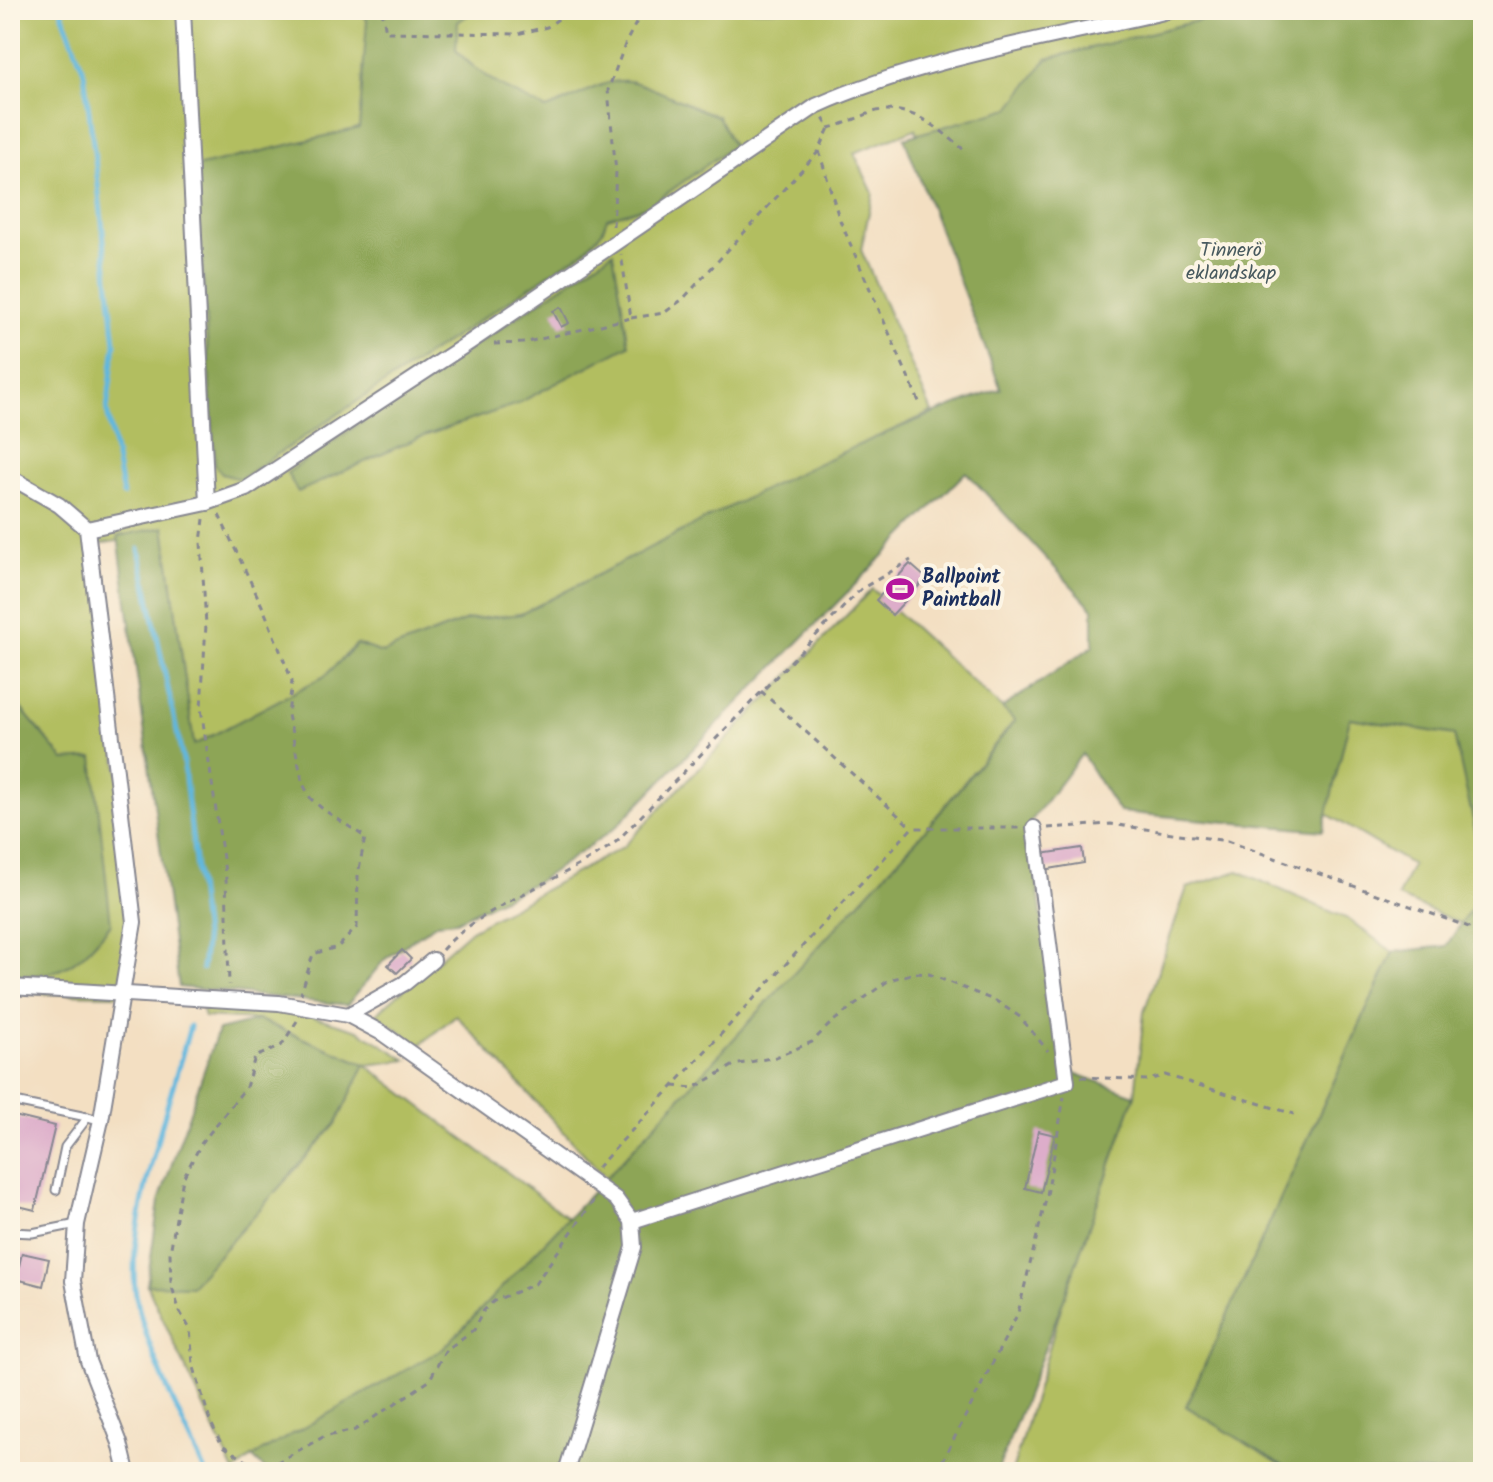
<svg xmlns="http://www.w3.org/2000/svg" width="1493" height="1482" viewBox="0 0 1493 1482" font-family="Kalam,sans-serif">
<rect width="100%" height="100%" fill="#fcf5e5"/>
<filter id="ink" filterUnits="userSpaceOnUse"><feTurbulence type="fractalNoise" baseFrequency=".0125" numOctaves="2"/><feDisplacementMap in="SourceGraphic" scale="16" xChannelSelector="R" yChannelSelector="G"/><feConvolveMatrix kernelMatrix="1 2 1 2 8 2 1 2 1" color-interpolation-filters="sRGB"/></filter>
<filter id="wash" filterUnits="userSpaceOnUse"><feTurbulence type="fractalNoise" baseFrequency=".006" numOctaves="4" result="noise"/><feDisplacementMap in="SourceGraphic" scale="32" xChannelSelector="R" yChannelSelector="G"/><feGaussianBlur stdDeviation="1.8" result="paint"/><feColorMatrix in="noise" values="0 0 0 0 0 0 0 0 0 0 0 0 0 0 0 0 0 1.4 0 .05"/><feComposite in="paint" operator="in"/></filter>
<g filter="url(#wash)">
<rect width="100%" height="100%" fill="#f3dfc2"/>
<g fill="#b2be60" stroke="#66765f" stroke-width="2">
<polygon points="10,10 1483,10 1483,933 1398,897 1412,865 1267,778 1100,597 1007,386 915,129 854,153 873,193 861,250 932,412 843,453 521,614 467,620 382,653 357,644 325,676 194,746 165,534 97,544 104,667 132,871 120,995 10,993"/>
<polygon points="872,589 1015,720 922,834 606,1178 456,1015 420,1045 376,1014 471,930 623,847"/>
<polygon points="1238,871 1348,919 1393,952 1186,1406 1293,1472 1012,1472 1063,1301 1135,1095 1144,1012 1187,888"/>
<polygon points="202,1006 308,1015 358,1030 407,1060 366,1065 568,1218 443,1349 252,1457 234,1472 147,1285 191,1285 336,1124 365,1064 259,1020 204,1017"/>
</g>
<g fill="#8da556" stroke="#546a5a" stroke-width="2">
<path d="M359,10H475L458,22L456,50C482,78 512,93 546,109C572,101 601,78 629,81C643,82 698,110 718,116L733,146L649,206L607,218L602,232L584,251L240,479L222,474L215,465L196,167L359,128L367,20Z"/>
<path d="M1240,10H1483V865L1454,735L1350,718L1323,831L1119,812L1082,754L1029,824L1063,1069L1135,1095L1063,1301L997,1472H268L252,1457L443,1349L606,1178L922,834L1015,721L1002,708L1093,646V609L966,472L615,828L542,879L456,921L437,923L384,960L347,1005L179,987L118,536L164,527L194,745L325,676L357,644L382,653L467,620L521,614C678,535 834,445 1001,389L904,138L1010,108L1047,59Z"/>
<polygon points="613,252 629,345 517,404 418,438 298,492 287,473"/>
<path d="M19,706L64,760L93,758L111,924C79,963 63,979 10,975V708Z"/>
<polygon points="1483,891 1483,1472 1293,1472 1186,1406 1393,952 1446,946"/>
<polygon points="259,1020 365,1064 336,1124 191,1286 147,1285 159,1201 218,1030"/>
</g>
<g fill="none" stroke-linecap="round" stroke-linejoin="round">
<g stroke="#61b7de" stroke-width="5">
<polyline points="61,10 84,72 97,175 115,343 107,410 123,495"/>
<polyline points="139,549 183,761 205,944 202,969"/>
<path d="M190,1026C172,1096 124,1227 136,1295C146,1351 182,1419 205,1472"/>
</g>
</g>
<g id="blocks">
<g fill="#ddadca">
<polygon points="561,307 569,323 561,327 553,311"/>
<polygon points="910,564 926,578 892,615 876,600"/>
<polygon points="1082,848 1084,863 1043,870 1041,854"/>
<polygon points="402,950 411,959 397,973 388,965"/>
<polygon points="10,1115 55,1126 35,1210 10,1204"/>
<polygon points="1038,1131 1055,1135 1041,1192 1025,1188"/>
<polygon points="22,1253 49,1259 43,1286 16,1279"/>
</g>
</g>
</g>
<g filter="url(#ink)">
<use href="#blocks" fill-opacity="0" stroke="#878790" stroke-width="2"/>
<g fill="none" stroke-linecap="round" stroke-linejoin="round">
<g stroke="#878790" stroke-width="11">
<g id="lane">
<polyline points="10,1101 101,1120"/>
<polyline points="56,1190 65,1147 88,1117"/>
<polyline points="10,1232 32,1233 77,1224"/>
</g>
</g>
<g stroke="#878790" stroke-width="18">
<g id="street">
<polyline points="183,10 207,503"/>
<polyline points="10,477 59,505 87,529 134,922 101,1120 77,1224 73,1281 88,1361 120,1443 127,1472"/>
<path d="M87,529L207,503L246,489L470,342L816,106C926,57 1056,37 1173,10"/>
<polyline points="10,987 279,1003 348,1015 382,1033 616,1199 632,1221 634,1247 566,1472"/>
<polyline points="348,1015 405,983 433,960"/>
<polyline points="632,1221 1067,1082 1034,828"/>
</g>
</g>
<g stroke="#878790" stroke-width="3" stroke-dasharray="6 6" stroke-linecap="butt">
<polyline points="382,10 386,32 517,34 547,27 571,10"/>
<path d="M829,128C846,125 871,110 884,110C918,109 939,129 963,149"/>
<polyline points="819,151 839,218 920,404"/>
<polyline points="613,226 616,172 608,90 626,42 643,10"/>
<polyline points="631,318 664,313 683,299 819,151 829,128 823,118"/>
<polyline points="494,344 523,343 631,318 621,254"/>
<polyline points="219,515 264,610 292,681 288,715 303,784 311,799 324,810 365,837 358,875 357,927 338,947 313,954 301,994"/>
<polyline points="204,519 201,542 206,625 201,708 226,879 229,985"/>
<polyline points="761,691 912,828"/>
<polyline points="1048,828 1111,824 1227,841 1483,932"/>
<path d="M442,950C483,904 565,880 617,841L861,589L911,560"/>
<polyline points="297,1021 281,1046 255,1057 246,1087 201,1144 183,1178 170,1253 171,1284 180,1312 190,1329 193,1364 210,1421 222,1445 257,1468 274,1464 323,1437 355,1430 429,1381 445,1351 473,1330 484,1310 494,1301 535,1284 594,1200"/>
<polyline points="1081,1077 1149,1080 1165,1075 1294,1114"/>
<polyline points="673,1086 694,1088 734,1065 776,1057 812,1042 832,1022 889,980 915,973 929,974 996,1001 1020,1017 1048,1051"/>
<polyline points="597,1168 912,828 1020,828"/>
<polyline points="937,1472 1018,1313 1047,1195 1064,1097"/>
</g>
<use href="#lane" stroke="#fff" stroke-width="7"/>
<use href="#street" stroke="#fff" stroke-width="14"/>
</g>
</g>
<defs>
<g id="stadium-bare" transform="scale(2.16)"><path d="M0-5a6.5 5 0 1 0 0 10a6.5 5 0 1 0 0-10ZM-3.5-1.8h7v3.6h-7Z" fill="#b5179e" stroke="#fcf5e5" stroke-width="2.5" paint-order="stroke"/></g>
</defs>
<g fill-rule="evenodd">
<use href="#stadium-bare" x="900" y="589"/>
</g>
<g text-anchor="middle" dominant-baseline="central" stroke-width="8" stroke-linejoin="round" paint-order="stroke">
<g font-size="20" fill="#485a5f" stroke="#fcf5e5">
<text x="1231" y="251">Tinnerö<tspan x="1231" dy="23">eklandskap</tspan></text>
</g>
<g font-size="20" font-weight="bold" fill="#1b2f5e" stroke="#fcf5e5" text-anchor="start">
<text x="922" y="578">Ballpoint<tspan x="922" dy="23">Paintball</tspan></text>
</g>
</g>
<rect width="1493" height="1482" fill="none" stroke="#fcf5e5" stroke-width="40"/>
</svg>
